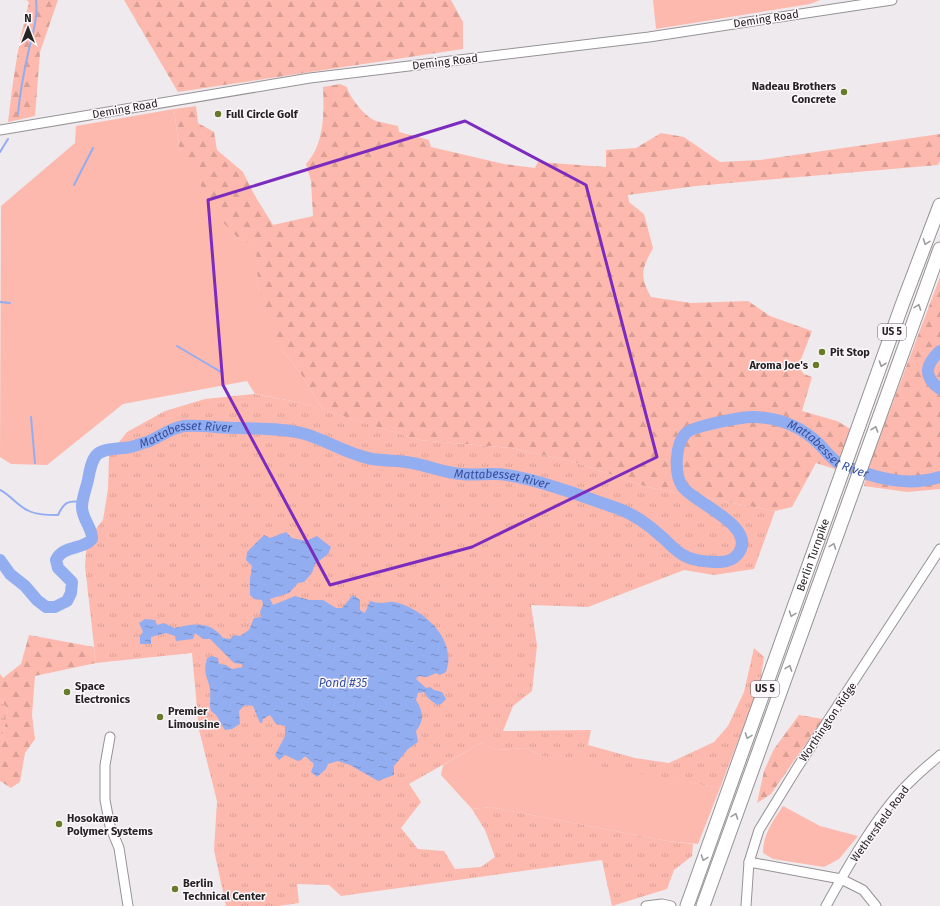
<svg xmlns="http://www.w3.org/2000/svg" width="940" height="906" viewBox="0 0 940 906" font-family="'Fira Sans',sans-serif">
<defs>
<pattern id="forest-firs" width="22" height="20" patternUnits="userSpaceOnUse"><rect width="22" height="20" fill="#fdb9ad"/><path d="M5 1l3.5 6h-7zM16 11l3.5 6h-7z" fill="#d99f95"/></pattern>
<pattern id="wetland-marsh" width="20" height="14" patternUnits="userSpaceOnUse"><rect width="20" height="14" fill="#fdb9ad"/><path d="M1 5h8M5 5V1M11 12h8M15 12V8" fill="none" stroke="#d99f95"/></pattern>
<pattern id="park-tufts" width="24" height="20" patternUnits="userSpaceOnUse"><rect width="24" height="20" fill="#fdb9ad"/><path d="M3 7l-1-3M5 7V3M7 7l1-3M15 17l-1-3M17 17v-4M19 17l1-3" fill="none" stroke="#d99f95"/></pattern>
<pattern id="water-ripples" width="26" height="14" patternUnits="userSpaceOnUse"><rect width="26" height="14" fill="#93adf1"/><path d="M2 4q2-2 4 0t4 0M15 11q2-2 4 0t4 0" fill="none" stroke="#788cc3"/></pattern>
</defs>
<rect width="100%" height="100%" fill="#efeaee"/>
<g fill="#fdb9ad">
<polygon points="653,0 820,0 810,4 656,29"/>
<polygon points="174,109 179,147 237,237 257,247 258,288 284,352 299,371 323,410 302,403 255,394 247,381 123,404 47,465 11,464 0,457 1,206 75,143 76,126"/>
<polygon points="483,742 496,750 525,748 542,756 588,763 720,788 698,844 667,841 490,807 472,809 441,775 443,765"/>
<path d="M783,806L820,826L858,836L839,859L824,867L773,859L763,853C763,834 773,821 783,806Z"/>
</g>
<g fill="url(#forest-firs)">
<path d="M27,0H58L40,52L35,116L8,122C13,81 18,42 29,3Z"/>
<polygon points="124,0 451,0 463,22 463,49 178,92"/>
<path d="M340,84L347,87C350,98 365,117 376,121C383,123 391,124 398,126L399,132L429,140L431,147L504,164L535,168L538,162L606,167V150L636,148L661,133L684,137L720,162L760,160L940,134V161L938,165L696,186L628,195L629,202L644,214L653,248C642,269 639,275 651,297L691,303L748,301L770,316L812,331L798,367L804,374L812,377L802,411L837,421L854,431L838,470L816,463L792,507L775,511L647,487L574,462L511,448L419,440L323,410L299,371L284,352L266,312L258,288L256,247L237,237L220,219L179,147L174,109L196,106L198,123L214,132L217,150L243,172L255,196L273,225L313,216L311,181L306,164C325,144 324,112 323,87Z"/>
<polygon points="940,277 940,489 907,492 864,486 868,468"/>
<polygon points="29,635 94,647 96,663 35,676 32,715 35,739 25,753 20,782 11,788 0,781 0,739 3,735 8,710 0,698 0,674 3,678 21,664"/>
<polygon points="799,715 823,719 771,794 757,803 764,771 774,749"/>
</g>
<polygon fill="url(#wetland-marsh)" points="0,698 8,710 3,735 0,739"/>
<polygon fill="url(#park-tufts)" points="254,394 302,403 419,440 511,448 574,462 647,487 775,511 754,569 714,575 684,570 588,607 531,605 537,646 532,691 513,706 503,731 591,730 588,745 635,758 669,763 714,742 728,726 744,692 754,648 764,657 760,683 720,788 542,756 525,748 496,750 483,742 409,784 421,802 401,828 418,849 444,851 455,869 481,867 495,857 485,830 472,809 490,807 667,841 693,844 692,856 674,870 667,889 612,906 602,860 341,896 329,885 297,884 299,903 278,906 226,906 214,850 217,801 199,730 192,653 96,663 85,566 87,540 103,520 108,489 109,455 127,432 165,411 205,399"/>
<path fill="url(#water-ripples)" d="M286,532L292,538L306,541L317,536L331,547L328,554L315,564L312,573L304,582L298,583L289,593L270,599L273,605L295,596L309,600H323L336,608H342L353,595L360,600V610L365,613L370,601C373,602 378,603 382,603C386,603 390,601 394,602C423,608 458,640 446,672L440,675L436,673L427,677L419,676L416,679L426,688L430,687L434,690L442,692L446,699L441,704L437,705L428,698L424,692L418,693L416,700C423,711 425,720 416,731L418,742L408,749L394,766V775L378,781L350,765L338,761L328,764L326,769L317,777L311,772L314,764L305,756L301,760L298,761L285,755L279,760L275,755L285,736V726L276,724L270,715L263,719L262,723H260L253,706L245,705L239,711L240,724L232,729L225,730L216,715L211,711C209,703 211,696 210,689C207,674 203,675 207,658L212,656L218,658L219,664L226,665L232,669L243,667L242,664L234,663L210,639H203L195,633L193,639L176,641L175,636L166,633L151,637V644H140V636L143,632L139,623L145,619L155,620L157,625L164,623L174,628C194,624 209,620 223,638L230,639L234,635L240,636L249,630L254,618L261,617L260,612L263,605L262,600L254,599L250,595V579L252,566L246,560L247,552L264,535L270,538Z"/>
<g fill="none" stroke-linecap="round" stroke-linejoin="round">
<g stroke="#93adf1" stroke-width="2">
<path d="M18,114C20,92 24,71 29,49C33,32 38,18 36,0"/>
<polyline points="0,152 8,139"/>
<polyline points="74,185 93,148"/>
<polyline points="0,302 10,303"/>
<polyline points="177,346 221,372"/>
<polyline points="31,417 35,463"/>
<path d="M0,490C10,495 17,505 27,510C36,515 48,515 58,515C64,502 68,500 83,502"/>
</g>
<g stroke="#93adf1" stroke-width="12">
<path d="M940,351C926,364 922,376 940,389"/>
<path id="s1" d="M0,560L10,574L25,586L37,600L46,607H55L67,601L71,593L72,582L58,568L56,560C63,545 83,550 92,539C93,529 82,519 82,507C82,498 86,489 88,480C93,452 96,450 123,448C132,448 139,444 147,442C160,437 170,428 184,426C202,425 221,428 239,428C261,429 284,428 305,434C328,441 347,454 372,459C385,461 399,460 412,463C429,466 445,473 462,474C477,476 492,472 507,475C543,481 585,497 619,509C636,515 649,525 662,537C669,543 676,552 685,556C694,561 709,562 720,562C727,562 733,560 738,554C759,526 693,503 682,486C674,473 675,444 686,433C694,426 744,416 755,417C780,418 801,426 819,444C825,450 830,457 837,462C842,466 849,467 856,470C883,480 911,486 940,477"/>
</g>
<g stroke="#969295" stroke-width="11">
<g id="minor">
<polyline points="0,130 310,78 649,37 892,0"/>
<polyline points="110,737 105,765 105,800 110,826 119,848 128,906"/>
<polyline points="749,862 841,879 863,890 876,906"/>
<polyline points="646,906 662,904 671,906"/>
<polyline points="746,906 749,862 759,830 797,768 940,549"/>
<path d="M826,906C848,866 879,811 912,780C921,771 931,763 940,755"/>
</g>
</g>
<g stroke="#969295" stroke-width="15">
<g id="highway">
<path id="s2" d="M687,906L902,305L940,205"/>
<polyline points="703,906 940,249"/>
</g>
</g>
<use href="#minor" stroke="#fff" stroke-width="9"/>
<use href="#highway" stroke="#fff" stroke-width="13"/>
</g>
<defs><path id="oneway-chevron" d="M-2-3.5L2.5 0L-2 3.5" fill="none" stroke-width="1.6" stroke-linecap="round" stroke-linejoin="round"/></defs>
<g stroke="#9d9c9c">
<use href="#oneway-chevron" transform="translate(926 242) rotate(111)"/>
<use href="#oneway-chevron" transform="translate(918 307) rotate(-70)"/>
<use href="#oneway-chevron" transform="translate(882 364) rotate(109)"/>
<use href="#oneway-chevron" transform="translate(875 429) rotate(-71)"/>
<use href="#oneway-chevron" transform="translate(833 546) rotate(-70)"/>
<use href="#oneway-chevron" transform="translate(792 614) rotate(110)"/>
<use href="#oneway-chevron" transform="translate(789 668) rotate(-70)"/>
<use href="#oneway-chevron" transform="translate(748 736) rotate(110)"/>
<use href="#oneway-chevron" transform="translate(735 816) rotate(-70)"/>
<use href="#oneway-chevron" transform="translate(704 858) rotate(110)"/>
</g>
<path fill="none" stroke="#7b2cbf" stroke-width="3" stroke-linejoin="round" d="M465,121L586,185L657,457L472,547L330,585L223,385L208,200Z"/>
<g fill="#687b2a" stroke="#fcf7fb" stroke-width="1.5">
<circle cx="844" cy="92" r="4"/>
<circle cx="218" cy="114" r="4"/>
<circle cx="822" cy="352" r="4"/>
<circle cx="816" cy="365" r="4"/>
<circle cx="67" cy="692" r="4"/>
<circle cx="160" cy="717" r="4"/>
<circle cx="59" cy="824" r="4"/>
<circle cx="175" cy="889" r="4"/>
</g>
<g text-anchor="middle" dominant-baseline="central" stroke-width="3" stroke-linejoin="round" paint-order="stroke">
<g fill="#fcf7fb" stroke="#666364" stroke-width="1">
<rect x="878" y="324" width="28" height="16" rx="3"/>
<rect x="751" y="681" width="28" height="16" rx="3"/>
</g>
<g font-size="10" font-weight="bold" fill="#252324">
<text x="892" y="332">US 5</text>
<text x="765" y="689">US 5</text>
</g>
<g font-size="11" fill="#252324" stroke="#fcf7fb">
<text transform="translate(766 19) rotate(-9)">Deming Road</text>
<text transform="translate(445 62) rotate(-7)">Deming Road</text>
<text transform="translate(125 109) rotate(-10)">Deming Road</text>
<text stroke="none"><textPath href="#s2" startOffset="373">Berlin Turnpike</textPath></text>
<text transform="translate(828 722) rotate(-56)">Worthington Ridge</text>
<text transform="translate(880 824) rotate(-54)">Wethersfield Road</text>
</g>
<g font-size="11" font-weight="bold" fill="#252324" stroke="#fcf7fb" text-anchor="start">
<text x="836" y="86" text-anchor="end">Nadeau Brothers<tspan x="836" dy="13">Concrete</tspan></text>
<text x="226" y="114">Full Circle Golf</text>
<text x="830" y="352">Pit Stop</text>
<text x="808" y="365" text-anchor="end">Aroma Joe's</text>
<text x="75" y="686">Space<tspan x="75" dy="13">Electronics</tspan></text>
<text x="168" y="711">Premier<tspan x="168" dy="13">Limousine</tspan></text>
<text x="67" y="818">Hosokawa<tspan x="67" dy="13">Polymer Systems</tspan></text>
<text x="183" y="883">Berlin<tspan x="183" dy="13">Technical Center</tspan></text>
</g>
<g font-size="12" font-style="italic" fill="#374f9f" stroke="#fcf7fb">
<text stroke="none"><textPath href="#s1" startOffset="361">Mattabesset River</textPath></text>
<text stroke="none"><textPath href="#s1" startOffset="1252">Mattabesset River</textPath></text>
<text stroke="none"><textPath href="#s1" startOffset="686">Mattabesset River</textPath></text>
<text x="343" y="683">Pond #35</text>
</g>
</g>
<g transform="translate(28 28)" stroke="#fcf7fb" stroke-width="3" paint-order="stroke">
<path d="M0-3L7 15L0 10L-7 15Z" fill="#252324"/>
<text y="-6" font-size="11" font-weight="bold" text-anchor="middle" fill="#252324">N</text>
</g>
</svg>
